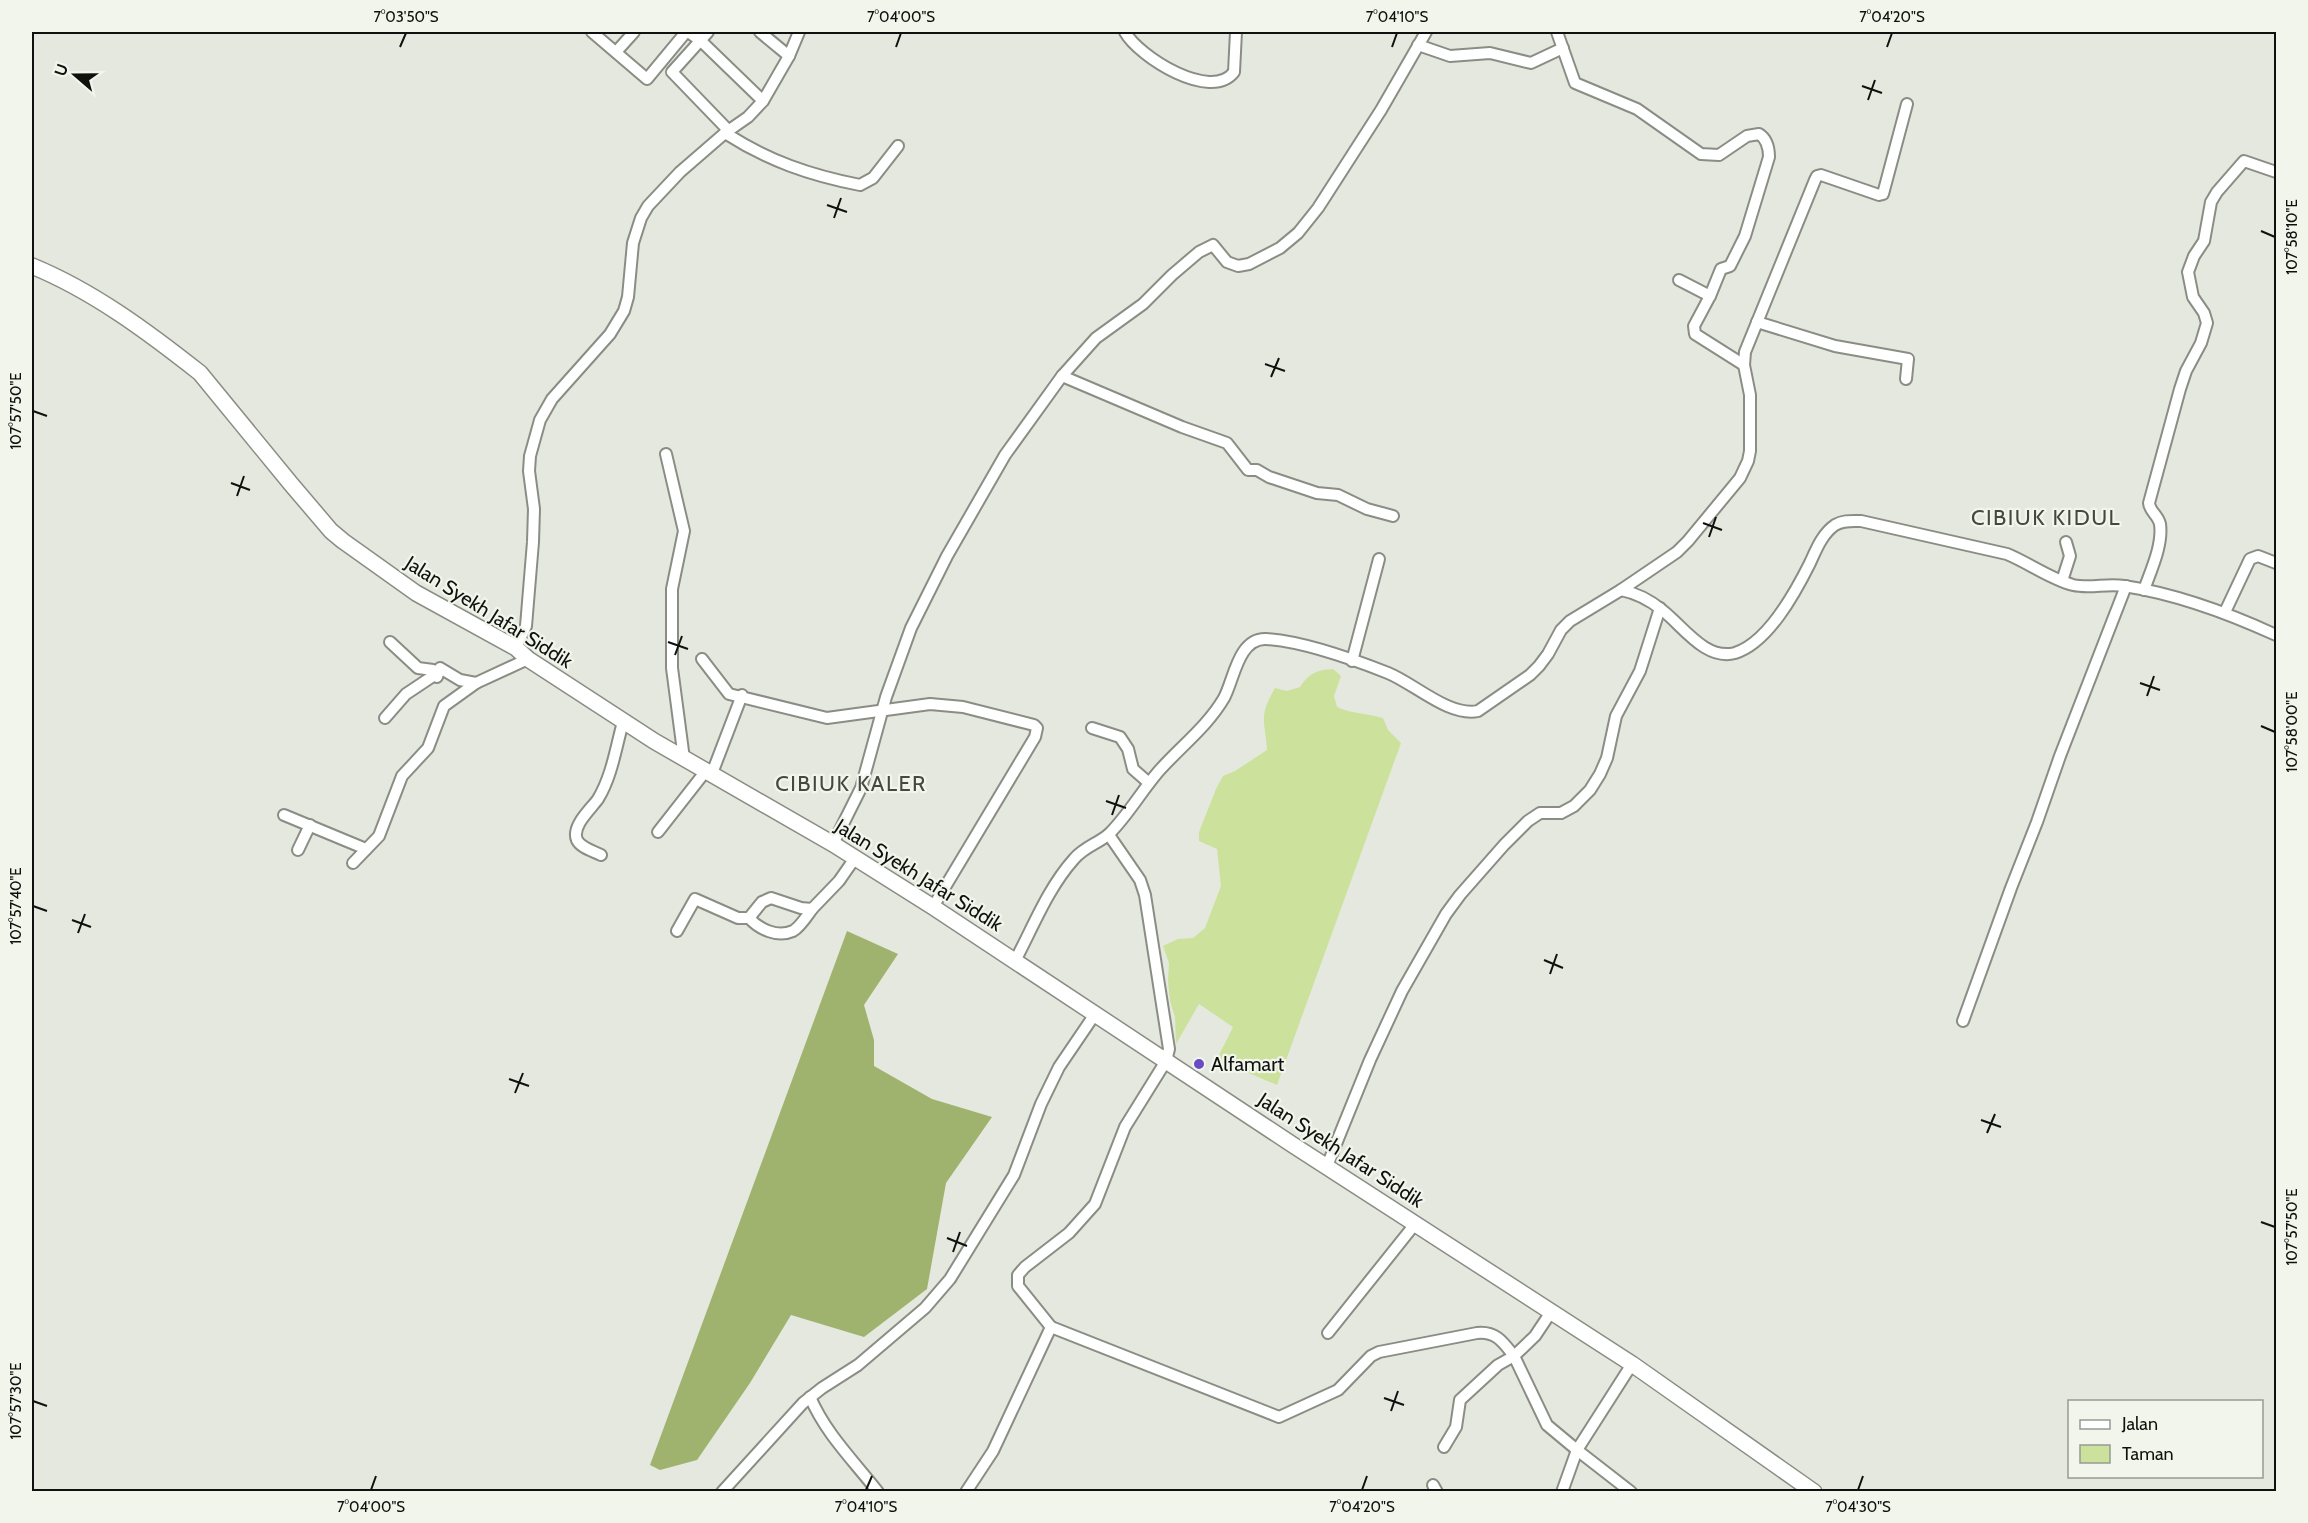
<svg xmlns="http://www.w3.org/2000/svg" width="2308" height="1523" viewBox="0 0 2308 1523" font-family="Cabin,sans-serif">
<rect width="100%" height="100%" fill="#e5e8df"/>
<path fill="#cce19c" d="M1333,669L1341,676L1334,696L1337,707C1352,714 1367,713 1383,718L1388,730L1401,743L1277,1085L1244,1071L1237,1072L1238,1063L1229,1058L1225,1064L1216,1061L1233,1027L1199,1004L1176,1044L1175,1017L1170,1001L1168,981L1169,963L1163,946L1178,939L1193,938L1205,928L1221,886L1217,849L1199,841V832L1216,789L1223,776L1235,771L1267,750C1265,719 1258,718 1275,688L1287,691L1300,687C1309,673 1317,670 1333,669Z"/>
<polygon fill="#9fb36e" points="847,931 898,954 864,1005 874,1040 874,1066 932,1099 992,1117 946,1183 927,1289 864,1337 791,1315 750,1383 697,1460 660,1470 650,1465"/>
<g fill="none" stroke-linecap="round" stroke-linejoin="round">
<g stroke="#8a8d84" stroke-width="14">
<g id="minor">
<polyline points="592,32 647,79 686,32"/>
<polyline points="688,32 701,41 763,101"/>
<polyline points="708,32 672,72 729,131"/>
<polyline points="760,32 789,56"/>
<path d="M1125,32C1139,57 1211,102 1234,72L1236,32"/>
<path d="M1557,32L1575,83L1637,109L1701,154L1719,155L1747,136L1759,134C1767,139 1769,147 1769,157L1745,236L1730,266L1721,269L1710,296"/>
<polyline points="1418,45 1450,56 1490,53 1531,63 1563,48"/>
<polyline points="616,52 634,32"/>
<path d="M725,133C769,161 809,175 860,185L873,178L898,146"/>
<polyline points="1679,280 1710,296 1694,326 1695,334 1744,365"/>
<polyline points="1757,322 1835,346 1908,359 1906,379"/>
<polyline points="1062,376 1182,427 1227,443 1248,470 1257,470 1269,477 1317,493 1338,495 1367,509 1393,516"/>
<polyline points="666,454 684,531 672,589 672,668 684,759"/>
<polyline points="2062,581 2070,556 2066,542"/>
<path d="M1621,590C1636,593 1651,601 1662,610C1682,625 1705,661 1735,653C1768,643 1795,593 1810,563C1816,550 1822,534 1835,525C1843,520 1852,521 1861,521L2007,554C2029,563 2050,579 2073,585C2090,589 2107,583 2124,586C2177,594 2228,613 2276,635"/>
<path d="M2144,590C2151,570 2163,545 2160,524C2158,515 2150,512 2149,503L2180,389L2186,371L2201,343L2207,323L2204,313L2193,297L2188,272L2194,256L2204,241L2211,202L2217,192L2244,161L2276,172"/>
<polyline points="2225,612 2250,559 2258,556 2276,563"/>
<polyline points="390,642 418,668 433,670 437,677 440,668 460,680 476,683 528,659"/>
<polyline points="516,648 526,626 533,542 534,509 529,471 530,456 540,420 552,399 610,334 624,311 628,297 633,243 641,218 648,206 680,172 725,133 748,117 763,101 789,56 799,32"/>
<polyline points="702,659 729,694 827,718 930,704 963,707 1034,725 1037,728 1035,737 933,907"/>
<polyline points="1352,661 1379,559"/>
<polyline points="385,718 406,694 436,674"/>
<polyline points="1092,728 1120,737 1128,749 1133,769 1149,783"/>
<polyline points="711,776 742,695"/>
<polyline points="284,815 366,849"/>
<polyline points="658,832 705,772"/>
<polyline points="833,844 861,788 886,697 911,628 947,556 1005,455 1062,376 1096,338 1143,304 1172,275 1199,252 1213,245 1227,262 1238,266 1249,264 1280,248 1298,233 1318,208 1381,110 1426,32"/>
<polyline points="298,850 310,825"/>
<path d="M601,855C593,851 581,848 577,840C571,826 591,809 598,799C612,776 616,747 623,722"/>
<polyline points="353,863 379,836 402,776 428,748 444,706 476,683"/>
<path d="M749,918C759,929 777,938 793,931C800,927 807,916 812,909"/>
<polyline points="677,931 695,899 738,918 749,918 762,902 771,898 801,908 812,909 839,881 855,858"/>
<path d="M1015,961C1033,927 1048,888 1074,859C1085,846 1100,843 1110,833C1128,815 1141,792 1158,772C1180,747 1207,727 1224,698C1234,680 1238,638 1266,639C1301,641 1355,660 1388,673C1415,684 1449,717 1478,711L1530,675L1539,666L1548,654L1561,630L1570,621L1621,590L1677,552L1688,541L1740,478L1748,461L1750,451V395L1744,365L1745,352L1815,180L1817,176L1821,175L1879,195L1883,194L1907,104"/>
<polyline points="1963,1021 2011,888 2037,822 2060,756 2126,586"/>
<polyline points="1327,1166 1370,1060 1402,991 1446,914 1460,895 1504,845 1528,821 1540,813 1561,813 1574,806 1590,790 1600,774 1607,758 1616,716 1640,671 1660,608"/>
<polyline points="1551,1312 1535,1336 1514,1356 1547,1425 1577,1450 1631,1492"/>
<path d="M1051,1327L1279,1417L1338,1390L1371,1356L1379,1352L1477,1333C1496,1331 1503,1342 1514,1356L1498,1365L1460,1400L1456,1427L1444,1447"/>
<polyline points="1328,1333 1415,1224"/>
<path d="M810,1397C826,1434 853,1460 878,1492"/>
<polyline points="1433,1485 1437,1492"/>
<polyline points="722,1492 803,1403 822,1388 858,1365 925,1308 950,1279 1014,1175 1041,1104 1059,1067 1095,1014"/>
<polyline points="966,1492 993,1451 1051,1327 1018,1286 1018,1275 1025,1267 1069,1233 1095,1204 1125,1127 1166,1061 1169,1049 1145,895 1140,880 1109,835"/>
<polyline points="1562,1492 1577,1450 1632,1364"/>
</g>
</g>
<g stroke="#8a8d84" stroke-width="18">
<path id="secondary" d="M32,266C93,291 148,332 200,373L291,484L331,531L343,541L416,593L516,648L528,659L654,741L833,844L933,907L1293,1145L1632,1364L1814,1492"/>
</g>
<use href="#minor" stroke="#fff" stroke-width="10"/>
<use href="#secondary" stroke="#fff" stroke-width="15"/>
</g>
<path fill="none" stroke="#10110e" stroke-width="2" d="M400,47L406,33M896,47L901,33M1392,47L1397,33M1887,47L1892,33M1862,86L1882,93M1868,100L1875,80M827,205L847,212M834,218L841,198M2261,231L2275,237M1265,364L1285,371M1271,377L1279,358M33,411L47,416M231,483L250,490M237,496L244,476M1703,523L1722,530M1709,537L1716,517M668,642L688,649M675,655L682,636M2140,683L2160,690M2147,696L2154,676M2261,726L2275,732M1106,801L1126,808M1112,815L1119,795M33,906L47,911M72,920L91,927M78,933L85,914M1544,960L1563,968M1550,974L1557,954M509,1079L529,1086M515,1093L523,1073M1981,1120L2001,1127M1987,1133L1995,1114M2261,1222L2275,1227M947,1238L967,1246M953,1252L960,1232M1384,1398L1404,1405M33,1401L47,1406M1391,1411L1398,1391M371,1490L376,1476M866,1490L872,1476M1362,1490L1367,1476M1858,1490L1863,1476"/>
<circle fill="#674cc5" stroke="#f2f5ec" stroke-width="2" cx="1199" cy="1064" r="6"/>
<g text-anchor="middle" dominant-baseline="central" stroke-width="4.5" stroke-linejoin="round" paint-order="stroke">
<g font-size="20" fill="#10110e" stroke="#f2f5ec">
<text transform="translate(489 612) rotate(32)">Jalan Syekh Jafar Siddik</text>
<text transform="translate(919 875) rotate(32)">Jalan Syekh Jafar Siddik</text>
<text transform="translate(1341 1150) rotate(33)">Jalan Syekh Jafar Siddik</text>
</g>
<g font-size="20" fill="#10110e" stroke="#f2f5ec" text-anchor="start">
<text x="1211" y="1064">Alfamart</text>
</g>
<g font-size="22" letter-spacing="1.5" fill="#454840" stroke="#f2f5ec">
<text x="2046" y="517">CIBIUK KIDUL</text>
<text x="851" y="783">CIBIUK KALER</text>
</g>
</g>
<rect width="2308" height="1523" fill="none" stroke="#f2f5ec" stroke-width="66"/>
<rect x="2068" y="1400" width="195" height="78" fill="#f2f5ec" stroke="#989a93" stroke-width="1.5"/>
<rect x="2080" y="1420" width="30" height="9" fill="#ffffff" stroke="#989a93" stroke-width="1.5"/>
<text x="2122" y="1430" font-size="18" fill="#10110e">Jalan</text>
<rect x="2080" y="1445" width="30" height="18" fill="#cce19c" stroke="#989a93" stroke-width="1.5"/>
<text x="2122" y="1460" font-size="18" fill="#10110e">Taman</text>
<g transform="translate(75 75) rotate(290)" stroke="#f2f5ec" stroke-width="4.5" paint-order="stroke">
<path d="M0-4.5L10 22L0 15L-10 22Z" fill="#10110e"/>
<text y="-9" font-size="16" font-weight="bold" text-anchor="middle" fill="#10110e">U</text>
</g>
<rect x="33" y="33" width="2242" height="1457" fill="none" stroke="#10110e" stroke-width="2"/>
<g font-size="15" text-anchor="middle" fill="#10110e">
<text x="406" y="22">7°03'50"S</text>
<text x="901" y="22">7°04'00"S</text>
<text x="1397" y="22">7°04'10"S</text>
<text x="1892" y="22">7°04'20"S</text>
<text transform="translate(2292 237) rotate(-90)" y="5">107°58'10"E</text>
<text transform="translate(16 411) rotate(-90)" y="5">107°57'50"E</text>
<text transform="translate(2292 732) rotate(-90)" y="5">107°58'00"E</text>
<text transform="translate(16 906) rotate(-90)" y="5">107°57'40"E</text>
<text transform="translate(2292 1227) rotate(-90)" y="5">107°57'50"E</text>
<text transform="translate(16 1401) rotate(-90)" y="5">107°57'30"E</text>
<text x="371" y="1512">7°04'00"S</text>
<text x="866" y="1512">7°04'10"S</text>
<text x="1362" y="1512">7°04'20"S</text>
<text x="1858" y="1512">7°04'30"S</text>
</g>
</svg>
